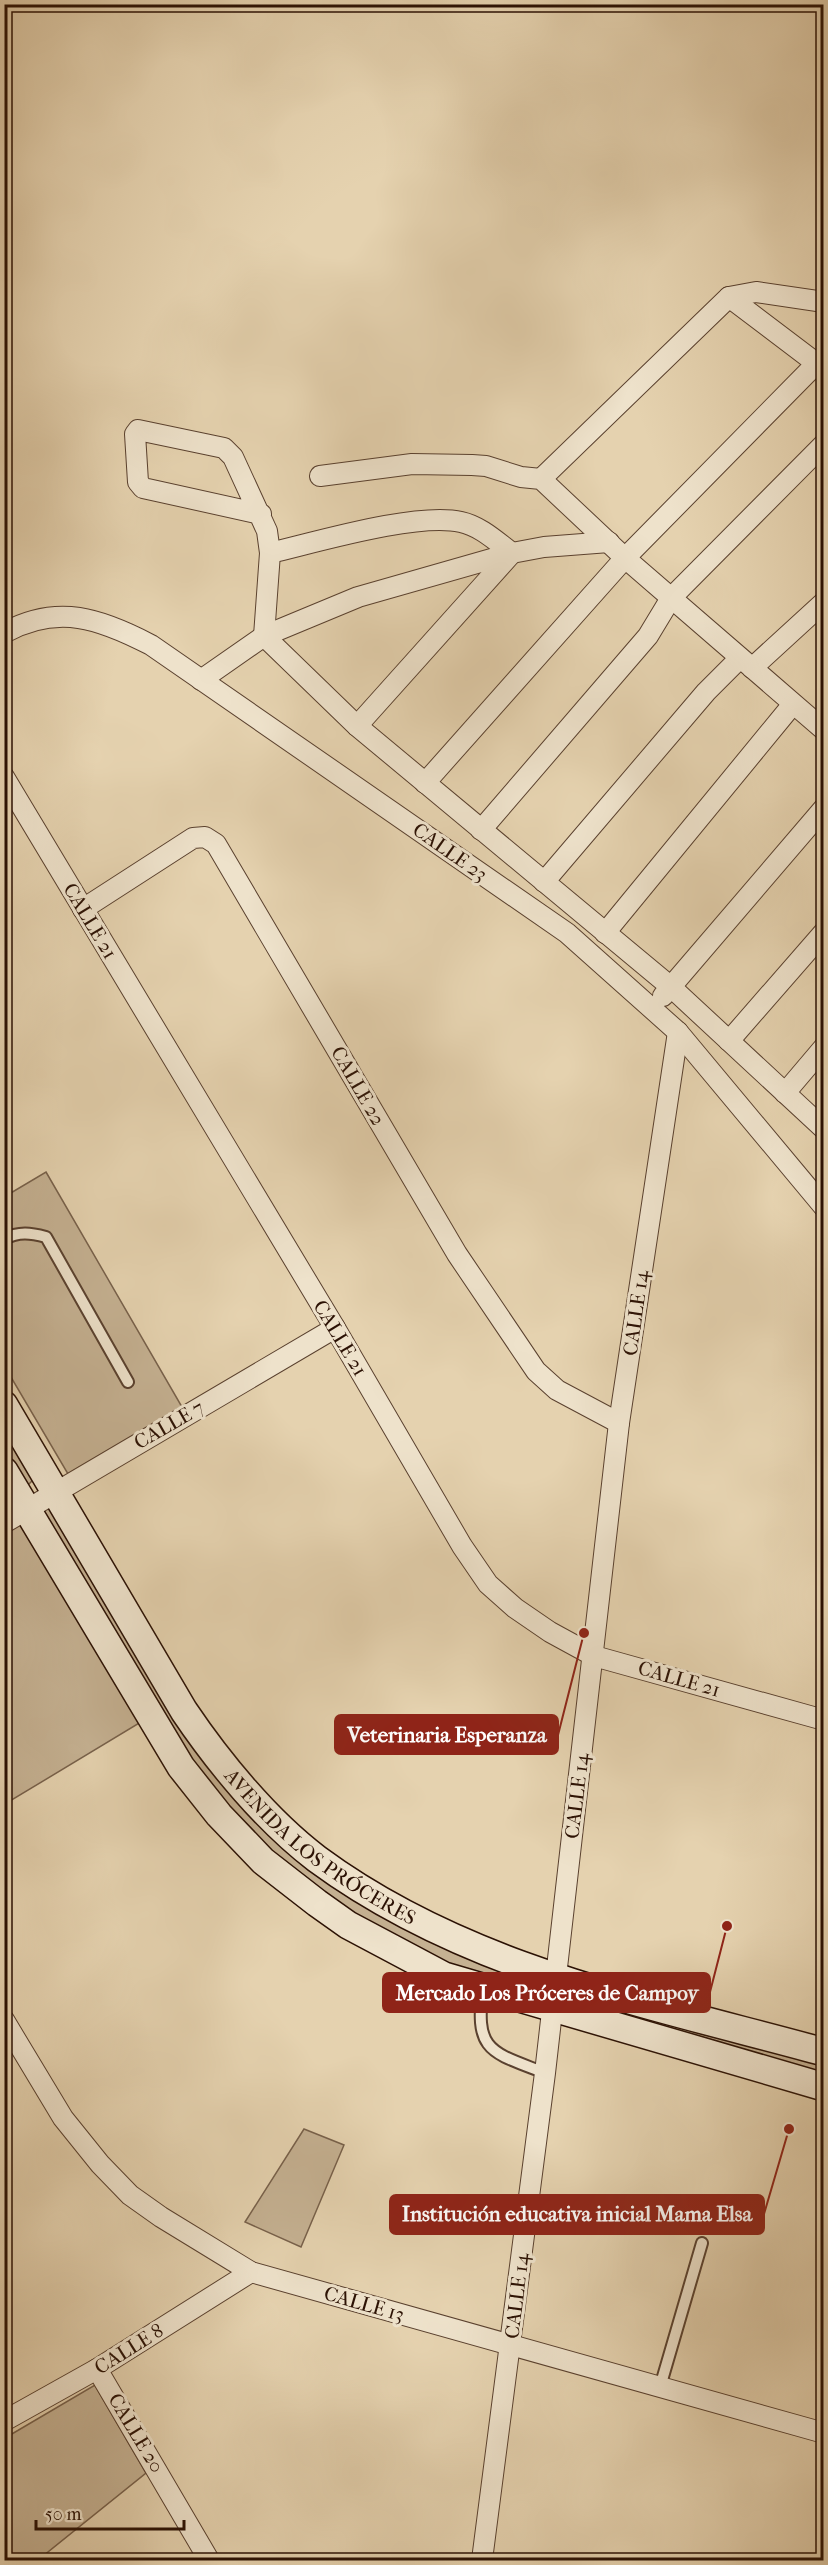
<svg xmlns="http://www.w3.org/2000/svg" width="828" height="2565" viewBox="0 0 828 2565" font-family="'IM FELL French Canon',serif">
<rect width="100%" height="100%" fill="#e5d2af"/>
<filter id="stains"><feTurbulence type="fractalNoise" baseFrequency=".00333" numOctaves="4"/><feColorMatrix values="0 0 0 0 .2 0 0 0 0 .09 0 0 0 0 .02 0 0 0 .5 -.17"/></filter>
<radialGradient id="worn" r=".72"><stop offset=".6" stop-color="#630" stop-opacity="0"/><stop offset="1" stop-color="#630" stop-opacity=".3"/></radialGradient>
<g fill="#c5b192" stroke="#78614b" stroke-width="1.5">
<polygon points="46,1172 182,1407 68,1474 5,1367 4,1197"/>
<polygon points="4,1422 36,1477 29,1484 22,1484 5,1455"/>
<polygon points="50,1504 263,1818 546,1987 543,1998 537,2000 397,1944 287,1870 187,1762 40,1510"/>
<polygon points="25,1520 141,1722 5,1804 5,1533"/>
<polygon points="564,1992 823,2059 823,2080 563,2001"/>
<polygon points="304,2129 344,2145 301,2247 245,2222"/>
<polygon points="95,2385 146,2473 38,2560 9,2560 4,2554 5,2438"/>
</g>
<g fill="none" stroke-linecap="round" stroke-linejoin="round">
<g stroke="#5a412f" stroke-width="14">
<g id="lane">
<path d="M4,1239C19,1231 31,1233 46,1237L128,1382"/>
<path d="M483,1988C474,2052 491,2052 545,2073"/>
<polyline points="660,2387 702,2243"/>
</g>
</g>
<g stroke="#5a412f" stroke-width="22">
<g id="street">
<polyline points="729,297 824,369"/>
<polyline points="320,476 412,464 472,465 486,466 521,477 541,479 625,558 824,730"/>
<polyline points="541,479 729,297 756,292 824,302"/>
<polyline points="261,514 143,488 138,482 135,434 138,430 224,448 233,457 267,531 270,553 264,636 357,726 671,987 824,1129"/>
<path d="M270,553C317,542 417,512 461,522C480,526 496,541 512,553L357,726"/>
<path d="M4,633C58,603 101,619 151,645L567,933L678,1032L824,1207"/>
<polyline points="752,668 824,602"/>
<polyline points="201,680 264,636 358,597 512,553 544,547 609,542"/>
<polyline points="4,777 335,1328 462,1546 488,1584 515,1608 550,1632 594,1656 824,1720"/>
<polyline points="425,783 625,558 816,364"/>
<polyline points="481,830 648,636 671,598 824,444"/>
<polyline points="544,882 706,692 740,658"/>
<polyline points="83,909 193,838 205,837 216,844 457,1254 536,1371 557,1390 619,1423"/>
<polyline points="605,933 793,704"/>
<polyline points="663,996 824,808"/>
<polyline points="729,1041 824,932"/>
<polyline points="785,1093 824,1047"/>
<polyline points="4,1523 335,1328"/>
<polyline points="4,2020 63,2118 100,2164 130,2195 161,2217 251,2272 824,2433"/>
<polyline points="97,2369 209,2560"/>
<polyline points="4,2421 97,2369 251,2272"/>
<polyline points="482,2560 545,2073 619,1423 678,1032"/>
</g>
</g>
<g stroke="#2b1104" stroke-width="30">
<g id="secondary">
<path id="s1" d="M4,1405L184,1711C219,1763 267,1821 317,1859C466,1969 649,2004 824,2052"/>
<polyline points="4,1471 181,1767 219,1815 263,1861 317,1903 348,1925 444,1976 824,2087"/>
</g>
</g>
<use href="#lane" stroke="#eee2cb" stroke-width="10"/>
<use href="#street" stroke="#eee2cb" stroke-width="20"/>
<use href="#secondary" stroke="#eee2cb" stroke-width="27"/>
</g>
<g text-anchor="middle" dominant-baseline="central" stroke-width="6" stroke-linejoin="round" paint-order="stroke">
<g font-size="20" fill="#2b1104" stroke="#eee2cb">
<text transform="translate(450 852) rotate(35)">CALLE 23</text>
<text transform="translate(90 921) rotate(59)">CALLE 21</text>
<text transform="translate(358 1086) rotate(60)">CALLE 22</text>
<text transform="translate(636 1313) rotate(-82)">CALLE 14</text>
<text transform="translate(340 1338) rotate(59)">CALLE 21</text>
<text transform="translate(169 1425) rotate(-30)">CALLE 7</text>
<text transform="translate(679 1679) rotate(16)">CALLE 21</text>
<text transform="translate(577 1796) rotate(-83)">CALLE 14</text>
<text stroke="none"><textPath href="#s1" startOffset="550">AVENIDA LOS PRÓCERES</textPath></text>
<text transform="translate(517 2296) rotate(-83)">CALLE 14</text>
<text transform="translate(364 2304) rotate(16)">CALLE 13</text>
<text transform="translate(129 2349) rotate(-32)">CALLE 8</text>
<text transform="translate(136 2433) rotate(59)">CALLE 20</text>
</g>
</g>
<path fill="none" stroke="#8f2418" stroke-width="2" d="M584 1633L558 1735M727 1926L710 1992M789 2129L764 2214"/>
<g fill="#8f2418" stroke="#eee2cb" stroke-width="2">
<circle cx="584" cy="1633" r="6"/>
<circle cx="727" cy="1926" r="6"/>
<circle cx="789" cy="2129" r="6"/>
</g>
<g fill="#8f2418" stroke="#8f2418" stroke-width="2">
<rect x="335" y="1715" width="223" height="39" rx="6"/>
<rect x="383" y="1973" width="327" height="39" rx="6"/>
<rect x="390" y="2195" width="374" height="39" rx="6"/>
</g>
<g font-size="21" text-anchor="middle" font-weight="bold" fill="#fff">
<text x="447" y="1742">Veterinaria Esperanza</text>
<text x="547" y="2000">Mercado Los Próceres de Campoy</text>
<text x="577" y="2221">Institución educativa inicial Mama Elsa</text>
</g>
<rect width="828" height="2565" fill="none" stroke="#e5d2af" stroke-width="24"/>
<rect x="6" y="6" width="816" height="2553" fill="none" stroke="#2b1104" stroke-width="3"/>
<rect x="12" y="12" width="804" height="2541" fill="none" stroke="#2b1104" stroke-width="1.5"/>
<path d="M36 2520v9h148v-9" fill="none" stroke="#2b1104" stroke-width="3"/>
<text x="45" y="2520" font-size="18" fill="#2b1104" stroke="#eee2cb" stroke-width="4.5" paint-order="stroke">50 m</text>
<rect width="100%" height="100%" filter="url(#stains)"/>
<rect width="100%" height="100%" fill="url(#worn)"/>
</svg>
